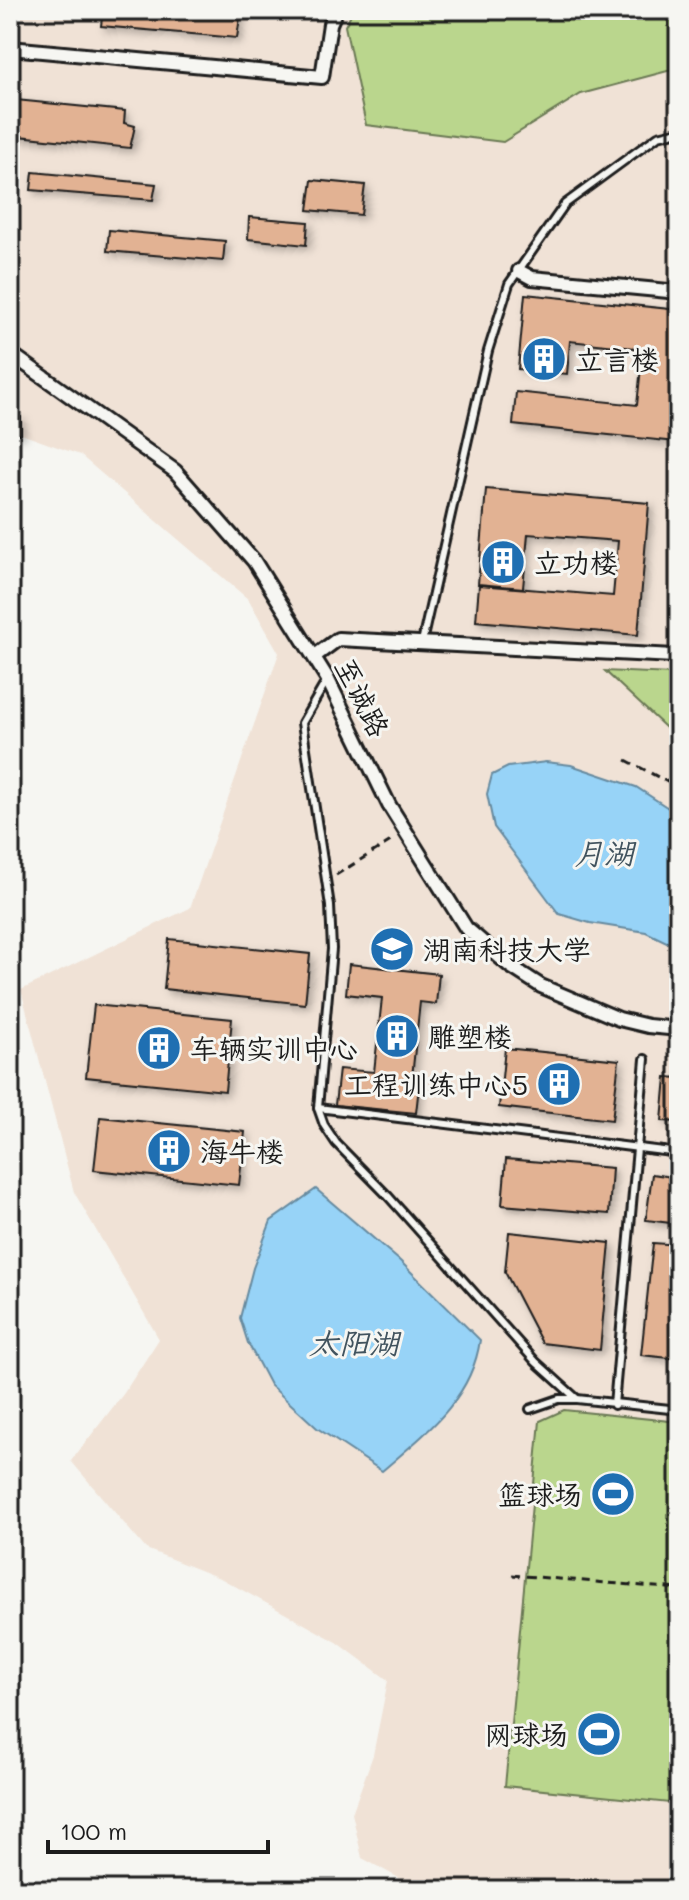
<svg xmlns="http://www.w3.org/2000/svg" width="689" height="1900" viewBox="0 0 689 1900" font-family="Mali,'LXGW WenKai TC',sans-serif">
<defs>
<filter id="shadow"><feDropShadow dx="4" dy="4" stdDeviation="4" flood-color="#0004"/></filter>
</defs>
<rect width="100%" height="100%" fill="#f6f6f2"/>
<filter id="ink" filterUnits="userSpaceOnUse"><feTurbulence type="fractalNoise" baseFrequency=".0125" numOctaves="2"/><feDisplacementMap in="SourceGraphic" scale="16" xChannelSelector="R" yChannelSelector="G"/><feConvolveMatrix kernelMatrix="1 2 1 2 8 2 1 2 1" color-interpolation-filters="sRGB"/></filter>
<g filter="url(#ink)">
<polygon fill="#f0e2d6" points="10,10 679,10 679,1890 421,1890 362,1858 352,1813 373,1755 388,1680 337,1642 222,1579 146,1549 71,1461 124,1393 159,1339 74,1192 21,990 190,908 279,653 249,600 80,455 21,434 20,418 10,418"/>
<g fill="#bad68d" stroke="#6b7954" stroke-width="2">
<polygon points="353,10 679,10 679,68 581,94 503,142 366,125 345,26"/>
<polygon points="679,668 679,740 605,671 673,674"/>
<polygon points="564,1410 679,1422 679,1804 505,1786 540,1421"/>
</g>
<g fill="#97d3f7" stroke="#668a9f" stroke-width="2">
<polygon points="546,762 571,765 636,787 679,815 679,948 646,932 590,923 559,914 494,827 487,794 492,775 508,767"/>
<path d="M316,1189L400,1261L480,1340C472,1399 425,1434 382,1471L317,1428L270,1385L248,1343L240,1318L253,1268L271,1221Z"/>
</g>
<g fill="#e2b293" stroke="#1c1c1c" stroke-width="2" filter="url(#shadow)">
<polygon points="103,10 170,10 217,15 218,10 241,10 237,38 101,26"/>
<polygon points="16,100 125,111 124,123 135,126 130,148 10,135 10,114 15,114"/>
<polygon points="33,172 156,184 153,200 31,190"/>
<polygon points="312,180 365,185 361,215 308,210"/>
<polygon points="249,217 308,222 306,245 248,239"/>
<polygon points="109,230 225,241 223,261 107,251"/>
<polygon points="525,294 679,310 679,415 676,442 513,425 516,392 637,405 643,349 570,341 567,374 518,369"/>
<polygon points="21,417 21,434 10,434 10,418"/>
<polygon points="486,489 649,503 638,635 476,621 479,585 613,596 618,541 528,534 523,588 478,584"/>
<polygon points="169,939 310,954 305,1004 164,989"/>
<polygon points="349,964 439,974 436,1004 420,1002 412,1077 420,1077 416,1113 335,1105 339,1069 374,1072 382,998 346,994"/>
<polygon points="94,1005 232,1019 225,1091 86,1077"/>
<polygon points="505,1048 619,1060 612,1120 499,1107"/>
<polygon points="666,1077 679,1078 679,1122 662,1121"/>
<polygon points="100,1117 245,1132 239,1185 94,1170"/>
<polygon points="506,1159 612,1168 609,1214 502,1205"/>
<polygon points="652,1174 679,1178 679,1224 646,1220"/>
<polygon points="509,1232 610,1243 600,1350 542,1343 505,1272"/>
<polygon points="653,1243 679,1245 679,1359 641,1355"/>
</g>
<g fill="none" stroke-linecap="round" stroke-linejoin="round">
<g stroke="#1c1c1c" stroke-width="12">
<g id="service">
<polyline points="422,642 488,351 509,284 565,204 658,136 679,131"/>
<polyline points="327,680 302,723 330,906 332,949 318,1108 324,1125 336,1143 388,1196 536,1362 577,1399 679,1410"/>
<polyline points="318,1108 679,1153"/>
<polyline points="614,1405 645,1059"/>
<polyline points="530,1409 559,1399 577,1399"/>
</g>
</g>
<g stroke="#1c1c1c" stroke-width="18">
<g id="minor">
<polyline points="10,48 322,77 330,24 336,10"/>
<polyline points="519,271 532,278 679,292"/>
<polyline points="10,353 175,471 254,561 327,678 389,805 466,928 510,966 541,986 619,1019 648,1026 679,1029"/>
<polyline points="315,656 338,639 675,656 679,650"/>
</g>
</g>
<g stroke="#1c1c1c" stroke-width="3" stroke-dasharray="8 6" stroke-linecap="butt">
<polyline points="626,760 679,788"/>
<polyline points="336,875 394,839"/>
<polyline points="512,1575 679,1589"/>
</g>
<use href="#service" stroke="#f6f6f2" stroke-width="6"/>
<use href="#minor" stroke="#f6f6f2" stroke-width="12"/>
</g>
</g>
<defs>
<g id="building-disc" transform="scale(2.3)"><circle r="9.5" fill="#1f6fb2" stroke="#f6f6f2"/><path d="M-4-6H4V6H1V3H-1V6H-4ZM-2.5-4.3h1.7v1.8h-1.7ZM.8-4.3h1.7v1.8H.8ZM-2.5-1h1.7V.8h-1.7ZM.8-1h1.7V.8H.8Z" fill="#fff"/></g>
<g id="university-disc" transform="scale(2.3)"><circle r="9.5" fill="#1f6fb2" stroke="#f6f6f2"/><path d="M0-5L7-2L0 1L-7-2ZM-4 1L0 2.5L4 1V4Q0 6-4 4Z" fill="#fff"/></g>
<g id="stadium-disc" transform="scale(2.3)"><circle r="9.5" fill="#1f6fb2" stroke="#f6f6f2"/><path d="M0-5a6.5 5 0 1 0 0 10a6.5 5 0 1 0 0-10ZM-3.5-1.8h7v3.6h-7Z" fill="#fff"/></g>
</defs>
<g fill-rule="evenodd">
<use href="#building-disc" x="544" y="359"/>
<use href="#building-disc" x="503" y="562"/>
<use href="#university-disc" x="392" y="949"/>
<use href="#building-disc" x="397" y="1036"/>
<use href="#building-disc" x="159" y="1048"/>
<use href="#building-disc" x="559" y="1084"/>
<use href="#building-disc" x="169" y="1151"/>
<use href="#stadium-disc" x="613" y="1494"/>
<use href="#stadium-disc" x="599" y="1734"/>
</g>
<g text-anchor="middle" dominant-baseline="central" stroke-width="6" stroke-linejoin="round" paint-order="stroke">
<g font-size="28" fill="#1c1c1c" stroke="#f6f6f2" text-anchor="start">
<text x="575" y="359">立言楼</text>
<text x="534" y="562">立功楼</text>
<text x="423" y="949">湖南科技大学</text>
<text x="428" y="1036">雕塑楼</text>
<text x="190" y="1048">车辆实训中心</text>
<text x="528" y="1084" text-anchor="end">工程训练中心5</text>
<text x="200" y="1151">海牛楼</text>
<text x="582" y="1494" text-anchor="end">篮球场</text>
<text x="568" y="1734" text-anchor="end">网球场</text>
</g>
<g font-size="28" fill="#1c1c1c" stroke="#f6f6f2">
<text transform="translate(363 697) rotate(63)">至诚路</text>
</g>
<g font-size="30" font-style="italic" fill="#41535e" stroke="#f6f6f2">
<text x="604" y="852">月湖</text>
<text x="354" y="1342">太阳湖</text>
</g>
</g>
<rect width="689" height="1900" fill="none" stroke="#f6f6f2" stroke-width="40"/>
<rect x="20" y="20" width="649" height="1860" fill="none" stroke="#1c1c1c" stroke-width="3" filter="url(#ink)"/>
<path d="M48 1840v12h220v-12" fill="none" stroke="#1c1c1c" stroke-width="4"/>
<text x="60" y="1840" font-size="24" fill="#1c1c1c" stroke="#f6f6f2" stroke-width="6" paint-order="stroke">100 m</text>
</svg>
